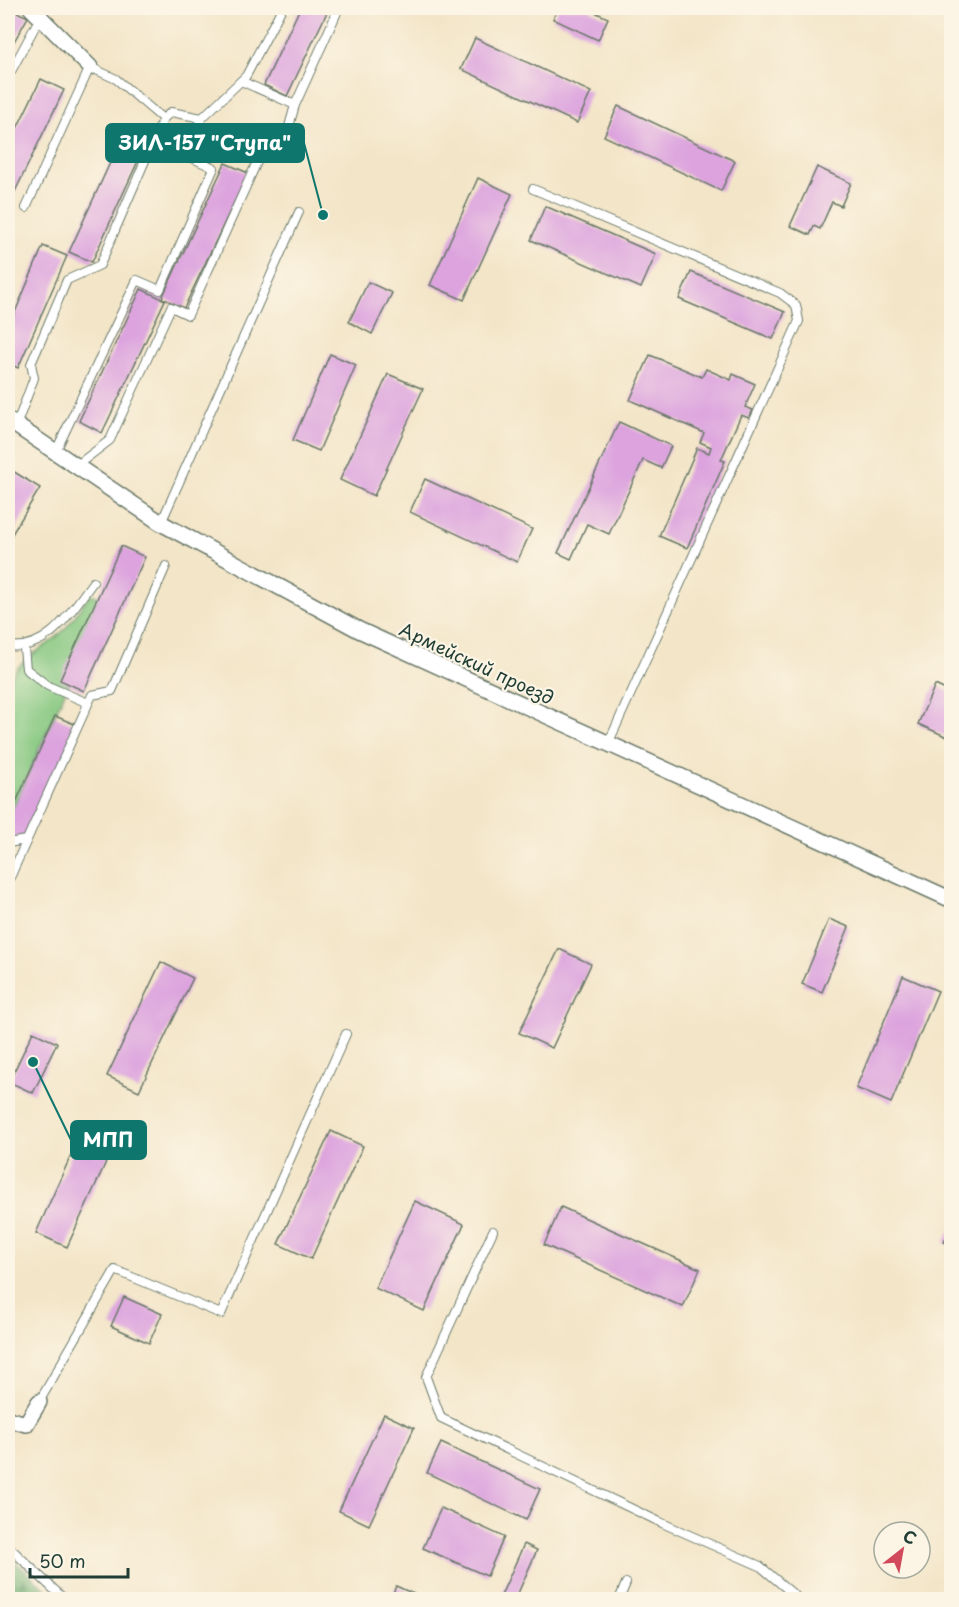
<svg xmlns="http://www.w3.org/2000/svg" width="959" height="1607" viewBox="0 0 959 1607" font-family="'Playpen Sans',sans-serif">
<defs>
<pattern id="forest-firs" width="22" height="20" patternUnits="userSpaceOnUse" patternTransform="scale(1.5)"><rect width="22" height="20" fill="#6cac6e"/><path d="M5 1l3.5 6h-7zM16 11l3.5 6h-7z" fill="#588d5b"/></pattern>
</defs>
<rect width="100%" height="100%" fill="#fcf5e5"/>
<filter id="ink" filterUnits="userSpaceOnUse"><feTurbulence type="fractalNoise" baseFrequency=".0167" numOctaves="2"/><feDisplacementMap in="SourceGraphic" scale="12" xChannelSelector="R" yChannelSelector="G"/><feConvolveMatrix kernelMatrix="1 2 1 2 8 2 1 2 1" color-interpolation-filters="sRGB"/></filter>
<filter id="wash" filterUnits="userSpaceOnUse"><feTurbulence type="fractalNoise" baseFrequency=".008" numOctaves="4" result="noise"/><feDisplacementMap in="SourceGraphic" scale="24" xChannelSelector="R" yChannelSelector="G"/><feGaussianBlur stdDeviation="1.35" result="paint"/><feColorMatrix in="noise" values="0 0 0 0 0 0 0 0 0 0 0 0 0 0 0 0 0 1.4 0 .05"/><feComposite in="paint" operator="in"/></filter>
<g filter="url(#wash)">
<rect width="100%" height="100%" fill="#f3e5c8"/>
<path fill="#85c780" stroke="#52825a" stroke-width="1.5" d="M90,594L106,599L8,820V683C18,659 45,649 62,632C73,621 81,606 90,594Z"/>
<polygon fill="url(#forest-firs)" stroke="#467451" stroke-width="1.5" points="8,1555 57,1599 8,1599"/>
<g id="blocks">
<g fill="#dca3de">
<polygon points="8,8 28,17 8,52"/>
<polygon points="300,8 329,8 287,96 264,85"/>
<polygon points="558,8 586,8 608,18 598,40 553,19"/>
<polygon points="475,38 591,92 577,123 461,69"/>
<polygon points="41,79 64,90 8,206 8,147"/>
<polygon points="618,106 735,161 721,191 604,136"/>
<polygon points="120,141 142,152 92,262 69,252"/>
<polygon points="225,163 248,173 184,308 162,298"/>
<polygon points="817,167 851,183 841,206 832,202 820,229 814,226 810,235 790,226"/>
<polygon points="478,178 512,194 464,300 430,285"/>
<polygon points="545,206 656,254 641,288 531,240"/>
<polygon points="43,246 67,256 18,368 8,363 8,329"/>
<polygon points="691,272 785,312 773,339 679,299"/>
<polygon points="368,282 392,293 372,334 349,322"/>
<polygon points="141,289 165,300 102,433 79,421"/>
<polygon points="330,354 356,365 319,451 293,440"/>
<polygon points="650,355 702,377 706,369 731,380 733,374 755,384 745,407 753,410 749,418 741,415 721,460 725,461 687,548 659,536 697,448 709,453 711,447 700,442 704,433 630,400"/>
<polygon points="388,374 423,389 374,496 340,480"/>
<polygon points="619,422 671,446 661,468 643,460 609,534 587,524 571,559 558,553"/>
<polygon points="8,468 40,488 9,539 8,538"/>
<polygon points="425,479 532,529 517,562 410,512"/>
<polygon points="121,546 145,557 84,691 60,680"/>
<polygon points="935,685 952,693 952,739 918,724"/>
<polygon points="55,716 79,726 23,848 8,841 8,820"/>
<polygon points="829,919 849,927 822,992 802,984"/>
<polygon points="559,949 591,964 552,1048 519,1033"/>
<polygon points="161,962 193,978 139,1091 107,1076"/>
<polygon points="903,976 938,991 891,1103 856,1088"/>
<polygon points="33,1032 57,1043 33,1093 9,1082"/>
<polygon points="86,1122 118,1136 67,1247 36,1233"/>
<polygon points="331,1131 363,1146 311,1259 278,1244"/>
<polygon points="415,1201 464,1224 424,1311 375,1288"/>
<polygon points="561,1207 700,1269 683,1307 544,1245"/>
<polygon points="952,1227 952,1246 944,1242"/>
<polygon points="124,1297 162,1314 149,1343 111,1326"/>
<polygon points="384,1414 414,1428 369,1525 339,1511"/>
<polygon points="441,1443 540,1489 526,1520 427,1473"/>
<polygon points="441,1508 504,1537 487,1576 423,1548"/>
<polygon points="524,1544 537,1550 515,1600 499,1600"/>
<polygon points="396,1586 427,1600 390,1600"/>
</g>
</g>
</g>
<g filter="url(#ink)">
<use href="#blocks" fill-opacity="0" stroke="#697868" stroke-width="1.5"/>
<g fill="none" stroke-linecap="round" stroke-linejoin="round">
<g stroke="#697868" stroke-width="10">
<g id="lane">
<polyline points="8,77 45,8"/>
<polyline points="295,105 339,8"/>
<polyline points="163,119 171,112 202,118 246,76 282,8"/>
<polyline points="533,189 780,293 796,305 799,321 608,744"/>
<polyline points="16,426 34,378 31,364 67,280 100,265 163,119 116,79 90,67 26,208"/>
<polyline points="55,453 137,280 160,290 214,168 186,155 202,118"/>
<polyline points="76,466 110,440 171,307 188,315 266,142 288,130 295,105 241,81"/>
<polyline points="161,523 299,212"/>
<path d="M8,646C49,651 71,611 93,582"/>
<polyline points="24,648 26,669 48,686 88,703"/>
<polyline points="8,843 26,840"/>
<polyline points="8,882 92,695 112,691 166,566"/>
<polyline points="493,1231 426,1377 441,1418 662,1523 760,1566 800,1600"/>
<polyline points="39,1402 115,1270 221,1314 346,1034"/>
<polyline points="8,1546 65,1600"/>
<polyline points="619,1600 626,1583"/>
</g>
</g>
<g stroke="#697868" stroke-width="18">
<g id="street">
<polyline points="31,8 90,67"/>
<polyline points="8,420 161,523 359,630 952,900"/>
<polyline points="8,1419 26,1424 39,1402"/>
</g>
</g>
<use href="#lane" stroke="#fff" stroke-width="8"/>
<use href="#street" stroke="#fff" stroke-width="15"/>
</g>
</g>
<g text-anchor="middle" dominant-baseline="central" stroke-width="4.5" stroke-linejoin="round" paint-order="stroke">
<g font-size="18" fill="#1f3d34" stroke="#fcf5e5">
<text transform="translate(477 663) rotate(25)">Армейский проезд</text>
</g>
</g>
<path fill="none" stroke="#0f766e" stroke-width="2" d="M323 215L304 143M33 1062L71 1140"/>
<g fill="#0f766e" stroke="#fcf5e5" stroke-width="2">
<circle cx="323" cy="215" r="6"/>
<circle cx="33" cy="1062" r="6"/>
</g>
<g fill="#0f766e" stroke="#0f766e" stroke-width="2">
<rect x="106" y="124" width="198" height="38" rx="6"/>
<rect x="71" y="1121" width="75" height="38" rx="6"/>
</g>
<g font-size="20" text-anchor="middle" font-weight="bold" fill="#fff">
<text x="205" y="150">ЗИЛ-157 "Ступа"</text>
<text x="108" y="1147">МПП</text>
</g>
<rect width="959" height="1607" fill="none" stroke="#fcf5e5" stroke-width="30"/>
<g transform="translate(902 1550) rotate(31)"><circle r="28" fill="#fcf5e5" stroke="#a4ab9e" stroke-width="1.5"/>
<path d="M0-4.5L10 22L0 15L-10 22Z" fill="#d1495b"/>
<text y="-9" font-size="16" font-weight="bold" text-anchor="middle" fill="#1f3d34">С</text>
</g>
<path d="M30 1568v9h98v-9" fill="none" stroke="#1f3d34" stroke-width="3"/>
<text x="39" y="1568" font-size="18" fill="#1f3d34" stroke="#fcf5e5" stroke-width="4.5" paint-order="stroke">50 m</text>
</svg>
